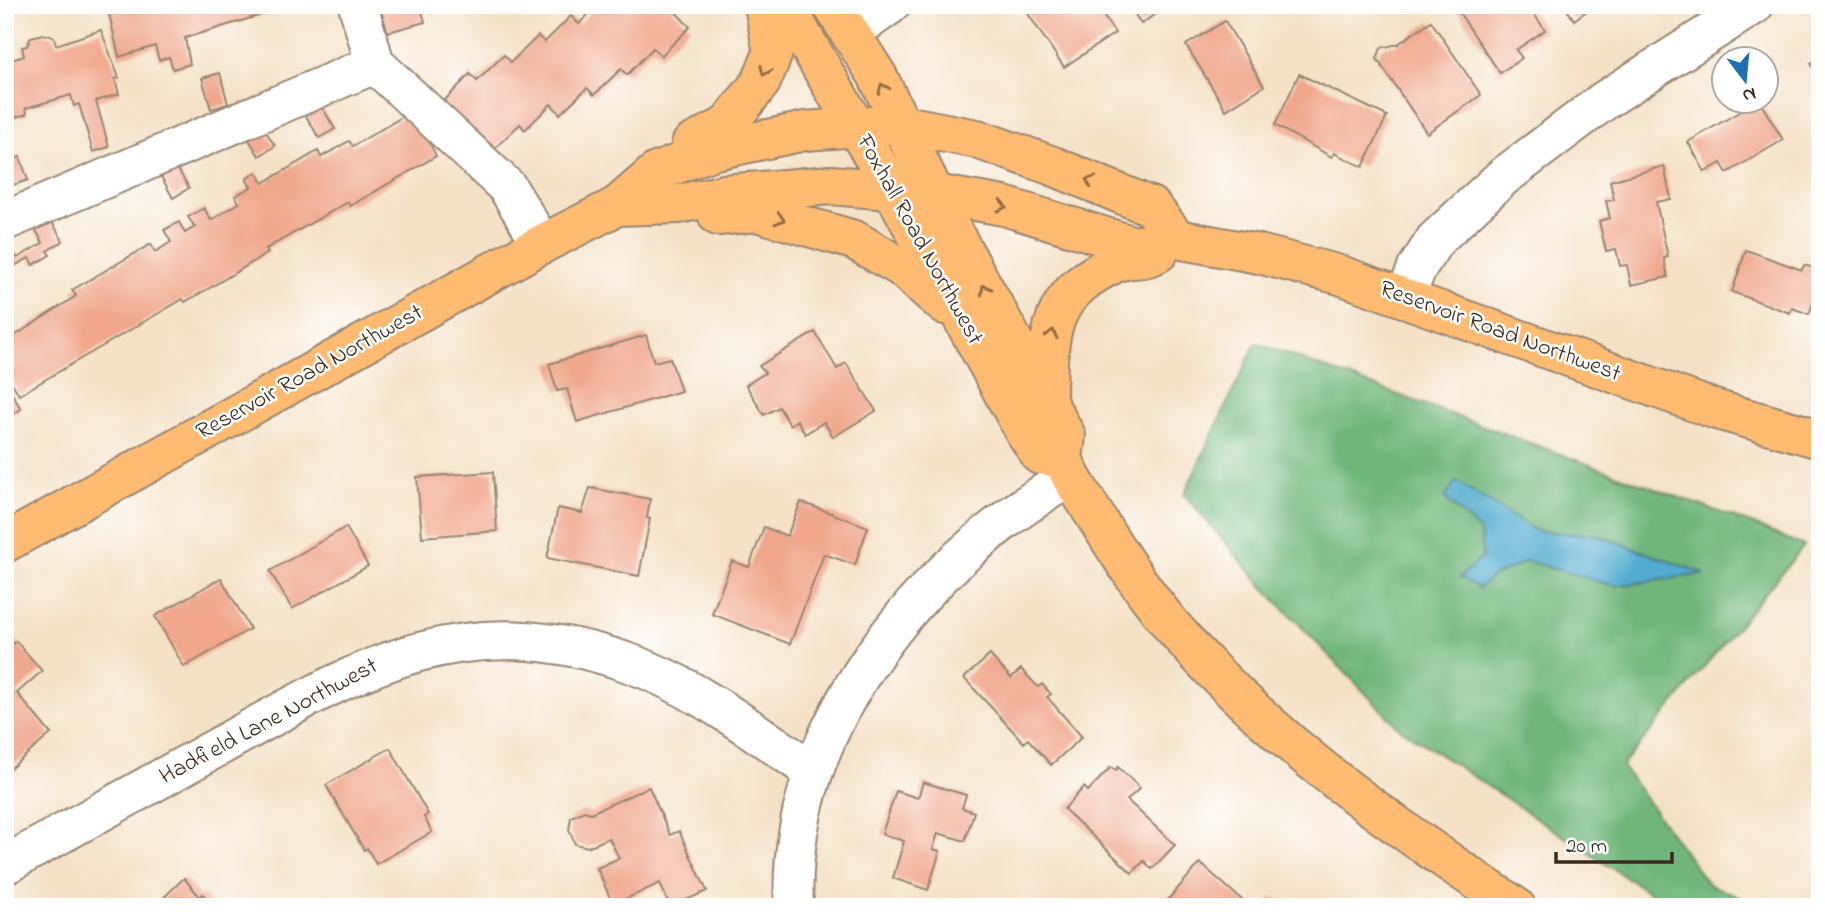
<svg xmlns="http://www.w3.org/2000/svg" width="1825" height="912" viewBox="0 0 1825 912" font-family="'Indie Flower',sans-serif">
<rect width="100%" height="100%" fill="#fff"/>
<filter id="ink" filterUnits="userSpaceOnUse"><feTurbulence type="fractalNoise" baseFrequency=".0143" numOctaves="2"/><feDisplacementMap in="SourceGraphic" scale="14" xChannelSelector="R" yChannelSelector="G"/><feConvolveMatrix kernelMatrix="1 2 1 2 8 2 1 2 1" color-interpolation-filters="sRGB"/></filter>
<filter id="wash" filterUnits="userSpaceOnUse"><feTurbulence type="fractalNoise" baseFrequency=".00686" numOctaves="4" result="noise"/><feDisplacementMap in="SourceGraphic" scale="28" xChannelSelector="R" yChannelSelector="G"/><feGaussianBlur stdDeviation="1.57" result="paint"/><feColorMatrix in="noise" values="0 0 0 0 0 0 0 0 0 0 0 0 0 0 0 0 0 1.4 0 .05"/><feComposite in="paint" operator="in"/></filter>
<g filter="url(#wash)">
<rect width="100%" height="100%" fill="#f4e1c6"/>
<polygon fill="#70b67a" stroke="#56704c" stroke-width="2" points="1256,343 1749,523 1804,546 1622,766 1708,884 1763,907 1671,907 1398,727 1265,589 1184,494"/>
<polygon fill="#51accf" stroke="#466b76" stroke-width="2" points="1456,481 1536,531 1597,535 1705,574 1615,586 1527,561 1492,577 1479,588 1460,577 1483,557 1480,531 1445,498"/>
<g id="blocks">
<g fill="#f0a78c">
<polygon points="107,5 291,5 291,6 185,38 190,64 173,69 169,57 159,60 155,46 119,57"/>
<polygon points="379,5 420,5 425,22 388,32"/>
<polygon points="428,5 454,5 455,6 431,13"/>
<polygon points="597,5 669,5 690,27 661,56 653,48 627,75 621,69 594,95 587,88 560,114 551,104 525,130 520,124 492,151 443,102 470,74 477,81 504,55 511,62 538,36 545,42 571,16 579,24"/>
<polygon points="1022,5 1096,5 1115,33 1064,67"/>
<polygon points="1129,5 1168,5 1141,24"/>
<polygon points="1454,5 1528,5 1545,30 1516,50 1522,58 1500,73"/>
<polygon points="1564,5 1595,5 1574,20"/>
<polygon points="1225,21 1264,86 1226,110 1186,45"/>
<polygon points="1431,21 1481,95 1427,133 1377,59 1381,48 1398,44"/>
<polygon points="101,30 119,78 115,79 119,94 96,101 109,147 93,152 79,104 74,106 71,95 26,108 27,114 5,120 5,62 24,56 22,47 27,46 31,37 43,34 54,37 56,45"/>
<polygon points="1820,59 1820,83 1811,63"/>
<polygon points="220,73 228,104 211,109 202,78"/>
<polygon points="1299,74 1387,116 1363,167 1334,153 1332,157 1275,125"/>
<polygon points="319,102 335,129 319,138 303,111"/>
<polygon points="1756,102 1760,102 1783,140 1727,173 1721,163 1705,172 1688,142"/>
<polygon points="414,110 436,156 350,206 348,202 266,249 268,253 213,286 185,302 183,299 19,395 5,371 5,342 76,296 72,290 151,244 155,252 171,242 164,230 179,222 185,233 195,227 188,217 204,208 211,220 239,203 235,196 251,187 246,179 257,172 263,183 318,151 321,157 349,141 353,146"/>
<polygon points="259,121 275,146 259,156 243,130"/>
<polygon points="20,157 28,180 10,186 5,161"/>
<polygon points="173,161 189,188 173,198 157,169"/>
<polygon points="1664,166 1671,199 1656,202 1668,257 1664,258 1668,277 1631,285 1627,265 1620,266 1616,249 1606,251 1599,221 1610,218 1606,201 1614,200 1610,181"/>
<polygon points="47,213 63,241 47,251 50,255 33,265 29,258 5,271 5,237 17,258 43,243 31,222"/>
<polygon points="1746,250 1802,270 1804,265 1820,270 1820,284 1809,314 1792,308 1790,313 1732,292"/>
<polygon points="815,332 837,369 846,363 876,411 833,437 824,422 805,434 797,420 790,425 779,407 764,415 746,385 765,373 759,366"/>
<polygon points="646,335 654,362 670,358 681,391 577,422 567,389 557,391 549,364"/>
<polygon points="5,382 21,409 5,419"/>
<polygon points="493,472 497,531 422,537 417,477"/>
<polygon points="590,488 650,499 647,518 650,519 639,576 547,558 558,508 582,513"/>
<polygon points="801,502 868,527 855,565 824,554 790,644 712,614 732,561 749,567 764,527 787,536"/>
<polygon points="346,527 368,566 292,609 270,571"/>
<polygon points="221,578 250,629 184,667 155,616"/>
<polygon points="16,641 42,671 17,693 51,734 5,773 5,650"/>
<polygon points="990,655 1011,678 1021,669 1038,687 1042,684 1051,694 1047,697 1082,737 1051,765 1028,739 1024,743 964,678"/>
<polygon points="390,748 428,814 424,817 432,832 376,864 367,848 364,850 326,785"/>
<polygon points="1111,767 1116,770 1118,767 1140,788 1127,800 1175,845 1152,869 1144,861 1132,873 1064,809 1084,787 1088,791"/>
<polygon points="923,782 966,795 962,808 974,812 965,841 938,833 933,849 940,851 928,890 893,878 904,841 882,834 896,791 918,798"/>
<polygon points="649,787 670,835 679,831 707,891 670,907 660,883 613,905 597,868 619,858 609,838 588,847 575,844 569,830 571,817 584,811 591,813"/>
<polygon points="1200,863 1250,907 1168,907 1164,904"/>
<polygon points="184,878 200,897 203,894 214,907 154,907"/>
<polygon points="1273,897 1284,907 1264,907"/>
</g>
</g>
</g>
<g filter="url(#ink)">
<use href="#blocks" fill-opacity="0" stroke="#988672" stroke-width="2"/>
<g fill="none" stroke-linecap="round" stroke-linejoin="round">
<g stroke="#988672" stroke-width="42">
<g id="minor">
<polyline points="358,5 375,64 507,187 542,244"/>
<polyline points="850,33 890,5"/>
<polyline points="5,221 375,64"/>
<polyline points="1405,298 1417,268 1435,240 1503,177 1605,100 1754,5"/>
<path d="M5,865C76,826 147,786 218,747C357,669 461,605 626,662C694,685 753,731 812,771"/>
<path d="M794,907C784,728 923,560 1071,477"/>
</g>
</g>
<g stroke="#988672" stroke-width="42">
<g id="major">
<polyline points="785,5 892,189 1023,429 1040,455 1063,459"/>
<path d="M832,5L877,75L953,232L1066,436L1063,459L1071,477C1102,527 1134,581 1172,626C1269,740 1392,825 1516,907"/>
<polyline points="691,144 726,126 761,82 773,53 764,5"/>
<polyline points="617,206 679,204 724,194 831,185 935,194 1004,206 1135,246 1177,239 1259,254 1340,275 1717,410 1820,439"/>
<polyline points="718,216 757,212 854,240 901,267 945,305"/>
<path d="M1047,400C1048,334 1047,296 1113,264C1128,256 1145,262 1159,252"/>
<polyline points="5,543 542,244 617,206 656,172 711,151 805,131 899,124 977,139 1053,166 1152,207 1177,239"/>
</g>
</g>
<use href="#minor" stroke="#fff" stroke-width="38"/>
<use href="#major" stroke="#ffbb71" stroke-width="38"/>
</g>
<defs><path id="oneway-chevron" d="M-2-3.5L2.5 0L-2 3.5" fill="none" stroke-width="1.6" stroke-linecap="round" stroke-linejoin="round" transform="scale(1.75)"/></defs>
<g stroke="#936b43">
<use href="#oneway-chevron" transform="translate(765 71) rotate(113)"/>
<use href="#oneway-chevron" transform="translate(883 88) rotate(-114)"/>
<use href="#oneway-chevron" transform="translate(1090 181) rotate(-157)"/>
<use href="#oneway-chevron" transform="translate(1002 206) rotate(13)"/>
<use href="#oneway-chevron" transform="translate(780 219) rotate(16)"/>
<use href="#oneway-chevron" transform="translate(985 289) rotate(-119)"/>
<use href="#oneway-chevron" transform="translate(1052 334) rotate(-77)"/>
</g>
</g>
<g text-anchor="middle" dominant-baseline="central" stroke-width="5" stroke-linejoin="round" paint-order="stroke">
<g font-size="24" fill="#3b2a1e" stroke="#fff">
<text transform="translate(919 240) rotate(61)">Foxhall Road Northwest</text>
<text transform="translate(1500 332) rotate(20)">Reservoir Road Northwest</text>
<text transform="translate(310 373) rotate(-29)">Reservoir Road Northwest</text>
<text transform="translate(269 722) rotate(-28)">Hadfield Lane Northwest</text>
</g>
</g>
<rect width="1825" height="912" fill="none" stroke="#fff" stroke-width="28"/>
<g transform="translate(1745 80) rotate(164)"><circle r="33" fill="#ffffff" stroke="#b1aaa5" stroke-width="2"/>
<path d="M0-5L12 26L0 18L-12 26Z" fill="#1f6fb2"/>
<text y="-10" font-size="19" font-weight="bold" text-anchor="middle" fill="#3b2a1e">N</text>
</g>
<path d="M1556 852v10h116v-10" fill="none" stroke="#3b2a1e" stroke-width="3.5"/>
<text x="1566" y="852" font-size="21" fill="#3b2a1e" stroke="#ffffff" stroke-width="5" paint-order="stroke">20 m</text>
</svg>
